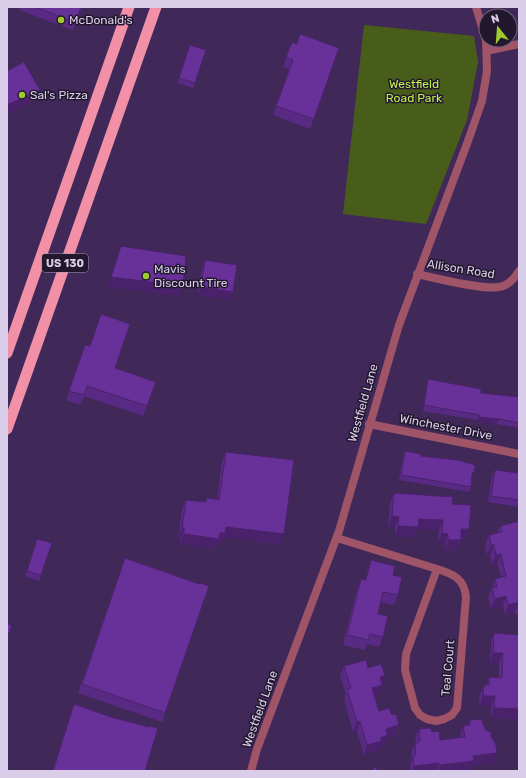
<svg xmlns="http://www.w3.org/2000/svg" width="526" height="778" viewBox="0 0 526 778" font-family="Rubik,sans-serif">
<rect width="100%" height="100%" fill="#402958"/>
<polygon fill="#495d1a" points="364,25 474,36 478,62 467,120 426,224 343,214"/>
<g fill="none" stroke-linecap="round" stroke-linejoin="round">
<g stroke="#9f5467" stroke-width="8">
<polyline points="476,7 486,40"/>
<polyline points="487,51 519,44"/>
<path d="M417,274C435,278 489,292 503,286C511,283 515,278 519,271"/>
<polyline points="369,424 519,454"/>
<polyline points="337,538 437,569"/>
<path d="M437,569C453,574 464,578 466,597L457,708L452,715L444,719L436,721L427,719L420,715L415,708L405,670L406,654Z"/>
<polyline points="251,771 257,749 339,531 399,325 468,141 482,101 487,71 486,40"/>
</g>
<g stroke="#f290a8" stroke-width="11">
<polyline points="7,353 129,7"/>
<polyline points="7,429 156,7"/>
</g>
</g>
<g fill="#592a84">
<polygon points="20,7 82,7 73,30 19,10"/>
<polygon points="292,42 297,44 339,48 310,129 273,115 289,69 283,67"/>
<polygon points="190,45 206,50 193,88 177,83"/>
<polygon points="205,260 230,299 198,295 202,268"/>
<polygon points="85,345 115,368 156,382 143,416 84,396 80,405 66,400"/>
<polygon points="428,379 481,393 519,397 519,430 519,428 497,424 477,422 478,420 423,411 427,385"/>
<polygon points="405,451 421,456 472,478 471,487 469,492 399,480 403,457"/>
<polygon points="226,452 280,544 224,537 221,543 217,543 215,549 180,544 181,538 178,538 182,510 186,500 205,502 207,498 217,499 222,462"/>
<polygon points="495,470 519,473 519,507 488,502 492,476"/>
<polygon points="394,493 452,504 466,539 461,539 457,550 444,549 445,543 438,543 439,530 418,529 415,537 395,536 395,527 388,526 390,503"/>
<polygon points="519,521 519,615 516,616 515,612 505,615 503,606 491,609 488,598 495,579 501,577 497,563 492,565 490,555 487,555 485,545 489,535 497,533 500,526"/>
<polygon points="37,539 52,543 39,581 25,576"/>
<polygon points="125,558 199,584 209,586 162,722 78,693"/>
<polygon points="371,560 393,575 398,595 394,605 380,602 378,614 383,637 379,647 367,644 365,650 343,645 357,589 361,579 365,580"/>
<polygon points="494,633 519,635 519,719 491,718 491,706 479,706 480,694 484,685 487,685 489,677 499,678 499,663 490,663 491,643"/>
<polygon points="344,666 368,668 382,684 379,695 375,696 379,711 392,715 399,725 396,735 387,738 384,745 379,747 378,751 364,755 357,731 353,732 344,699 346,694 340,676"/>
<polygon points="74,704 145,771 52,771"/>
<polygon points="470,720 494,763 472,765 470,771 410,771 410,765 412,760 411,754 415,744 416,743 415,739 419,729 432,732 440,740 460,738 460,735 463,726 468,725"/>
</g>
<g fill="#49226b">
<polygon points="40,90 36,100 7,113 7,105"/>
<polygon points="111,277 183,286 179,296 107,287"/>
<polygon points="201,287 233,292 230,299 198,295"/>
<polygon points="479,417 499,419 497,424 477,422"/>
<polygon points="392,516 399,517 395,527 388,526"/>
<polygon points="419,519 443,520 439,530 418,529 415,537 395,536 398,526"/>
<polygon points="226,527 284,534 280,544 224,537 221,543 217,543 215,549 180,544 184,534 220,533"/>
<polygon points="182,528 184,528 181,538 178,538"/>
<polygon points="461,529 469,529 466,539 458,538"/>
<polygon points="442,533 448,534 445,543 438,543"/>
<polygon points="448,540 461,540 457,550 444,549"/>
<polygon points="491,545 494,545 490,555 487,555"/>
<polygon points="501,554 497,563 492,565 496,555"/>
<polygon points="506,596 503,606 491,609 495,599"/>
<polygon points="519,602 515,612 505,615 508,605"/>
<polygon points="519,608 519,615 516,616"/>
<polygon points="493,653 503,653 499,663 490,663"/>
<polygon points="385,675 379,695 369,698 372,688 380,677"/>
<polygon points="483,696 495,696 491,706 479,706"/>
<polygon points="494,708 519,709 519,719 491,718"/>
<polygon points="360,721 357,731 353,732 357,722"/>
<polygon points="399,725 396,735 387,738 384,745 379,747 378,751 364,755 367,745 380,738 386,729"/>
<polygon points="497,753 494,763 472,765 470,771 438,771 440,765 473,756"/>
<polygon points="439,763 436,771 412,771 414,766"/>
</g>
<g fill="#683199" stroke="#49226b">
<polygon points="35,7 81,7 75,22"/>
<polygon points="300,34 339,48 314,119 276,106 293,60 286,57 292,42 297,44"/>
<polygon points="190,45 206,50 195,83 179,78"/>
<polygon points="24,62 40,90 7,105 7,71"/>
<polygon points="121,246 186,256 183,286 111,277"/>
<polygon points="205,260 237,265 233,292 201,287"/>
<polygon points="101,314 130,324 115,368 156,382 147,406 87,386 84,395 69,391 85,345 90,346"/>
<polygon points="428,379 481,389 481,393 519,397 519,423 499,419 479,417 479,415 424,405"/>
<polygon points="405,451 421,454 421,456 457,460 475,465 474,473 472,473 471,487 401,475"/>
<polygon points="226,452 294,460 284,534 226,527 225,533 220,533 219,539 184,534 184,528 182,528 186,500 206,502 207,498 219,500"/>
<polygon points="495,470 519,473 519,500 491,496"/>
<polygon points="394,493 453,497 452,504 471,505 469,529 461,529 461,540 448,540 448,534 442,533 443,520 419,519 418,527 398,526 399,517 392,516"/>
<polygon points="519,521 519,603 519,602 508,605 506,596 495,599 492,588 497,587 495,579 506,576 501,554 496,555 494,545 491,545 489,535 502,532 500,526"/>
<polygon points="37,539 52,543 41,575 27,571"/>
<polygon points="125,558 199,584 200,583 209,586 165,713 82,684"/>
<polygon points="371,560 395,566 393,575 402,577 398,595 383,592 378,614 388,616 383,637 370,634 368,640 347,635 361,579 366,580"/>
<polygon points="7,623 12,626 7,637"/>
<polygon points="494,633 519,635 519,709 494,708 495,696 483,696 484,685 489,685 489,677 502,678 503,653 493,653"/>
<polygon points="366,660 368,668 381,664 385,675 380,677 382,685 372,688 379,711 389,708 392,715 396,714 399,725 386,729 388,735 380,738 382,741 367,745 360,721 357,722 347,689 351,688 344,666"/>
<polygon points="74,704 111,717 149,727 149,726 158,728 145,771 53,771"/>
<polygon points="481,719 486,731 491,731 491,736 496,745 497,753 473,756 474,761 440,765 439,763 414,766 413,756 416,754 415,744 420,741 419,729 430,728 432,732 439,731 440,740 465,737 463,726 470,725 470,720"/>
<polygon points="376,767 378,771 370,771"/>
</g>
<g fill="#9eca2f" stroke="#22182d" stroke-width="1.5">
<circle cx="61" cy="20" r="4"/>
<circle cx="22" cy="95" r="4"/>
<circle cx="146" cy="276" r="4"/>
</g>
<g text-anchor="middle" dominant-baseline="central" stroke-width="3" stroke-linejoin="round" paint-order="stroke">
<rect fill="#22182d" stroke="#a397b1" stroke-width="1" x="42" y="254" width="46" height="18" rx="3"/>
<g font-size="11" font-weight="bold" fill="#dacdea">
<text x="65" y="263">US 130</text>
</g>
<g font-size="12" fill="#dacdea" stroke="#22182d" text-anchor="start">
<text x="69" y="20">McDonald's</text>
<text x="30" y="95">Sal's Pizza</text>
<text x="154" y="269">Mavis<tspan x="154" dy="14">Discount Tire</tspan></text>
</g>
<g font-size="12" fill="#c0f14d" stroke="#22182d">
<text x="414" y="84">Westfield<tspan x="414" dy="14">Road Park</tspan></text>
</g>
<g font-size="12" fill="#dacdea" stroke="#22182d">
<text transform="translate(461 269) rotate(9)">Allison Road</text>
<text transform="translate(363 403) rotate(-74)">Westfield Lane</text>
<text transform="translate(446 427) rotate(11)">Winchester Drive</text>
<text transform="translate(448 668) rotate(-85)">Teal Court</text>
<text transform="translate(260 709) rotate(-70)">Westfield Lane</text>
</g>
</g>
<rect width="526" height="778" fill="none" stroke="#dacdea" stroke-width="16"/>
<g transform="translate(498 28) rotate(343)"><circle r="19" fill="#22182d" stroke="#6c6079"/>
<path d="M0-3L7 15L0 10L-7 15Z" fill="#9eca2f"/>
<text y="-6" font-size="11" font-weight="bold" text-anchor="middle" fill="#dacdea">N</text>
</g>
</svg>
